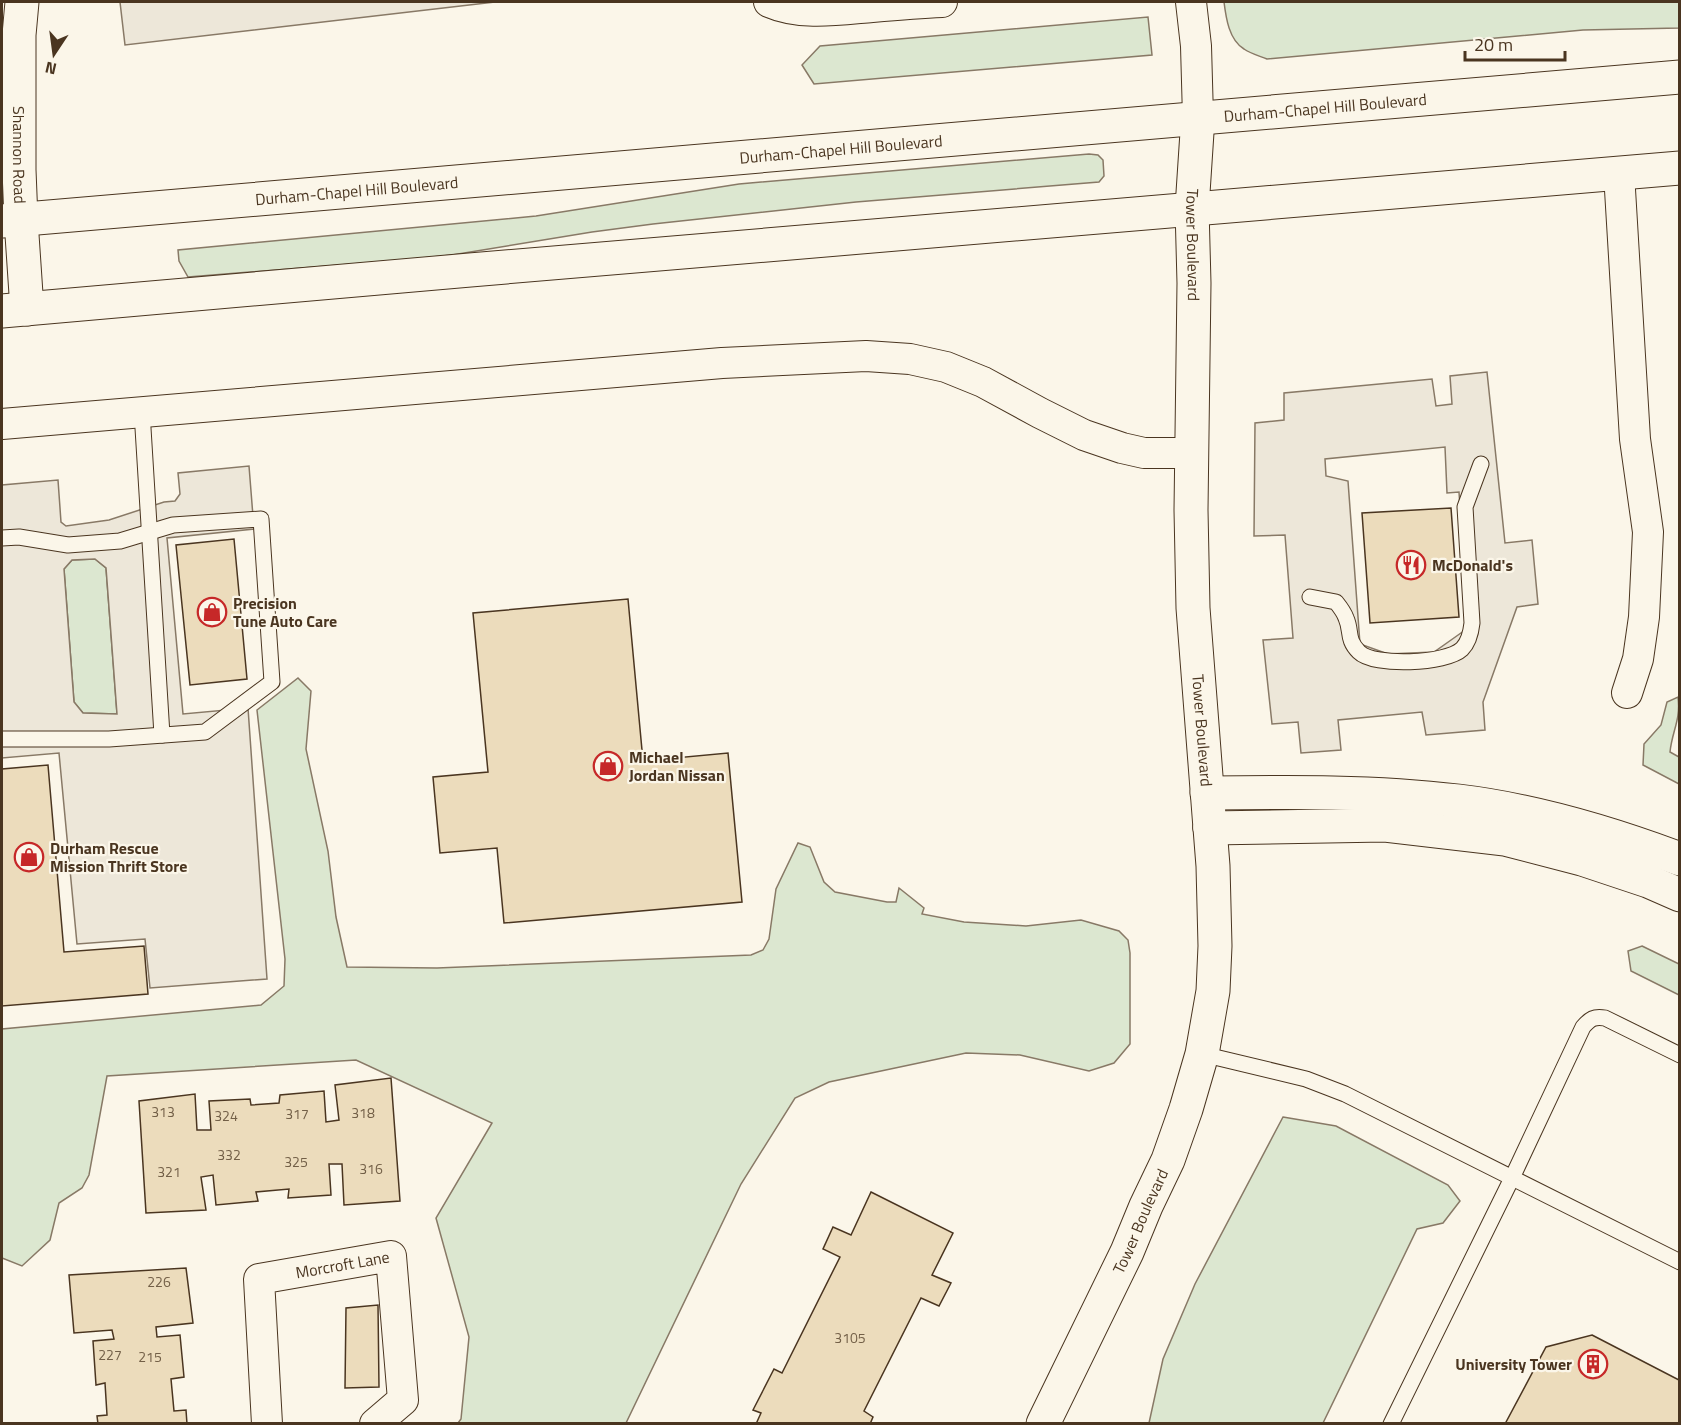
<svg xmlns="http://www.w3.org/2000/svg" width="1681" height="1425" viewBox="0 0 1681 1425" font-family="'Titillium Web',sans-serif">
<rect width="100%" height="100%" fill="#fbf6e9"/>
<g fill="#dce7d0" stroke="#887966" stroke-width="1.5">
<path d="M1224,2H1679V28L1583,30L1267,59C1260,56 1251,54 1244,49C1229,40 1226,18 1224,2Z"/>
<polygon points="1148,17 1152,55 814,84 802,65 820,46"/>
<polygon points="1089,154 1098,155 1103,160 1104,176 1099,182 856,202 653,224 592,232 452,255 403,260 188,277 179,261 178,250 536,216 739,184"/>
<polygon points="95,559 106,568 117,714 83,713 74,702 64,569 72,560"/>
<polygon points="298,678 311,691 306,749 328,851 336,917 347,967 437,968 751,955 763,950 769,939 776,889 798,843 810,847 824,882 835,892 887,902 896,902 899,888 924,908 922,914 964,922 1026,926 1081,920 1119,931 1128,940 1130,953 1130,1044 1114,1063 1089,1071 1020,1055 966,1053 829,1082 795,1098 741,1184 626,1423 458,1423 461,1419 469,1337 436,1218 492,1123 356,1060 107,1076 89,1175 82,1188 59,1203 50,1240 22,1266 2,1258 2,1029 261,1005 284,986 285,959 257,710"/>
<path d="M1678,697C1681,720 1672,731 1670,752L1679,757V784L1643,765L1644,744L1661,725L1667,702Z"/>
<polygon points="1642,946 1679,964 1679,995 1631,971 1628,951"/>
<polygon points="1283,1117 1336,1126 1448,1185 1460,1201 1443,1223 1417,1229 1323,1423 1149,1423 1163,1359 1195,1284"/>
</g>
<g fill="#ede7d9" stroke="#887966" stroke-width="1.5" fill-rule="evenodd">
<polygon points="120,2 495,2 125,45"/>
<path d="M1487,372L1505,543L1532,540L1538,604L1517,607L1483,702L1485,730L1426,735L1422,712L1338,720L1341,750L1301,753L1298,722L1272,724L1263,640L1293,638L1285,535L1254,536L1255,423L1284,420V393L1432,379L1436,406L1452,404L1450,376ZM1445,447L1447,493L1459,492L1468,628L1434,652L1388,654L1360,644L1348,481L1326,476L1325,459Z"/>
<path d="M249,466L254,529L167,538L183,714L248,708L267,979L150,988L145,939L77,944L59,753L2,758V485L58,480L61,522L66,526L109,520L164,502L175,501L180,494L178,473ZM95,559L106,568L117,714L83,713L74,702L64,569L72,560Z"/>
</g>
<g fill="#ecdcbc" stroke="#4a3520" stroke-width="1.5">
<polygon points="1451,508 1459,617 1370,623 1362,513"/>
<polygon points="234,539 247,679 190,685 176,545"/>
<polygon points="628,599 643,761 728,753 742,902 504,923 497,848 440,853 433,777 488,772 473,613"/>
<polygon points="48,765 64,952 144,946 148,994 2,1006 2,769"/>
<polygon points="391,1078 400,1201 344,1205 342,1164 329,1164 331,1195 288,1198 289,1189 256,1192 258,1201 216,1205 213,1175 201,1177 206,1210 146,1213 139,1101 195,1094 197,1130 211,1130 209,1101 250,1099 251,1105 279,1103 280,1095 324,1091 326,1122 339,1120 335,1085"/>
<polygon points="871,1192 953,1233 932,1275 951,1283 939,1306 921,1298 864,1411 873,1417 870,1424 756,1424 761,1413 753,1410 774,1369 782,1373 840,1257 823,1249 833,1227 851,1235"/>
<polygon points="186,1268 193,1323 156,1327 157,1337 180,1335 184,1377 171,1379 174,1411 186,1410 187,1424 98,1424 97,1416 107,1415 105,1383 96,1385 93,1341 114,1339 112,1330 74,1333 69,1275"/>
<polygon points="378,1305 379,1387 345,1388 346,1308"/>
<polygon points="1592,1335 1679,1380 1680,1424 1505,1424 1546,1347"/>
</g>
<g fill="none" stroke-linecap="round" stroke-linejoin="round">
<g stroke="#4a3520" stroke-width="17">
<g id="lane">
<polyline points="142,412 162,735"/>
<polyline points="2,538 19,537 68,545 120,541 173,525 261,519 272,682 205,732 109,739 2,739"/>
<path d="M1310,597L1336,602C1340,607 1344,612 1346,618C1352,631 1346,639 1359,652C1374,667 1446,664 1462,649C1469,642 1471,632 1472,623L1465,507L1481,464"/>
<polyline points="1202,1054 1306,1079 1345,1094 1680,1262"/>
<path d="M1391,1424L1512,1178L1583,1027C1590,1019 1594,1016 1605,1018L1680,1055"/>
</g>
</g>
<g stroke="#4a3520" stroke-width="32">
<g id="street">
<path d="M769,2C801,16 838,10 872,7C895,5 919,3 942,2"/>
<polyline points="1191,2 1196,46 1198,117"/>
<polyline points="1619,173 1635,439 1648,532 1644,617 1638,659 1627,693"/>
<polyline points="2,424 722,363 866,356 910,359 946,367 983,382 1040,413 1084,435 1122,448 1144,453 1192,453"/>
<path id="s1" d="M267,1424L259,1279L391,1256L403,1400L375,1424"/>
</g>
</g>
<g stroke="#4a3520" stroke-width="35">
<g id="secondary">
<path id="s2" d="M22,2L19,35V170L21,220L27,309"/>
<path id="s3" d="M1043,1424L1127,1252L1146,1206L1168,1160L1186,1109L1202,1054L1213,991L1215,946L1213,866L1210,828"/>
</g>
</g>
<g stroke="#4a3520" stroke-width="35">
<g id="primary">
<path id="s4" d="M1198,117L1192,208L1194,283L1191,510L1193,608L1210,828"/>
<path id="s5" d="M2,221L1680,77"/>
<polyline points="2,311 470,270 1680,168"/>
</g>
</g>
<g stroke="#4a3520" stroke-width="35">
<g id="highway">
<path d="M1207,793C1291,792 1375,791 1458,801C1534,810 1608,832 1680,859"/>
<polyline points="1210,828 1385,825 1505,839 1582,859 1648,881 1680,895"/>
</g>
</g>
<use href="#lane" stroke="#fbf6e9" stroke-width="15"/>
<use href="#street" stroke="#fbf6e9" stroke-width="30"/>
<use href="#secondary" stroke="#fbf6e9" stroke-width="33"/>
<use href="#primary" stroke="#fbf6e9" stroke-width="33"/>
<use href="#highway" stroke="#fbf6e9" stroke-width="33"/>
</g>
<defs>
<g id="restaurant-ring" transform="scale(1.5)"><circle r="9.5" fill="#fbf6e9" stroke="#c62828" stroke-width="1.5"/><path d="M-5-6h1v4h1v-4h1v4h1v-4h1v5L-1.5 .5V6h-2V.5L-5-1ZM5-6V6H3V1.5H1.5Q1.5-4 5-6Z" fill="#c62828"/></g>
<g id="shop-ring" transform="scale(1.5)"><circle r="9.5" fill="#fbf6e9" stroke="#c62828" stroke-width="1.5"/><path d="M-5-2.5h2.3a2.7 3.5 0 0 1 5.4 0H5L5.5 6h-11ZM-1.5-2.5h3a1.5 2.3 0 0 0-3 0Z" fill="#c62828"/></g>
<g id="building-ring" transform="scale(1.5)"><circle r="9.5" fill="#fbf6e9" stroke="#c62828" stroke-width="1.5"/><path d="M-4-6H4V6H1V3H-1V6H-4ZM-2.5-4.3h1.7v1.8h-1.7ZM.8-4.3h1.7v1.8H.8ZM-2.5-1h1.7V.8h-1.7ZM.8-1h1.7V.8H.8Z" fill="#c62828"/></g>
</defs>
<g fill-rule="evenodd">
<use href="#restaurant-ring" x="1411" y="565"/>
<use href="#shop-ring" x="212" y="612"/>
<use href="#shop-ring" x="608" y="766"/>
<use href="#shop-ring" x="29" y="857"/>
<use href="#building-ring" x="1593" y="1364"/>
</g>
<g text-anchor="middle" dominant-baseline="central" stroke-width="4.5" stroke-linejoin="round" paint-order="stroke">
<g font-size="14" fill="#725f47">
<text x="163" y="1111">313</text>
<text x="363" y="1112">318</text>
<text x="297" y="1113">317</text>
<text x="226" y="1115">324</text>
<text x="229" y="1154">332</text>
<text x="296" y="1161">325</text>
<text x="371" y="1168">316</text>
<text x="169" y="1171">321</text>
<text x="159" y="1281">226</text>
<text x="850" y="1337">3105</text>
<text x="110" y="1354">227</text>
<text x="150" y="1356">215</text>
</g>
<g font-size="16" fill="#4a3520" stroke="#fbf6e9">
<text stroke="none"><textPath href="#s5" startOffset="1328">Durham-Chapel Hill Boulevard</textPath></text>
<text stroke="none"><textPath href="#s5" startOffset="842">Durham-Chapel Hill Boulevard</textPath></text>
<text stroke="none"><textPath href="#s2" startOffset="153">Shannon Road</textPath></text>
<text stroke="none"><textPath href="#s5" startOffset="356">Durham-Chapel Hill Boulevard</textPath></text>
<text stroke="none"><textPath href="#s4" startOffset="128">Tower Boulevard</textPath></text>
<text stroke="none"><textPath href="#s4" startOffset="614">Tower Boulevard</textPath></text>
<text stroke="none"><textPath href="#s3" startOffset="225">Tower Boulevard</textPath></text>
<text stroke="none"><textPath href="#s1" startOffset="230">Morcroft Lane</textPath></text>
</g>
<g font-size="16" font-weight="bold" fill="#4a3520" stroke="#fbf6e9" text-anchor="start">
<text x="1432" y="565">McDonald's</text>
<text x="233" y="603">Precision<tspan x="233" dy="18">Tune Auto Care</tspan></text>
<text x="629" y="757">Michael<tspan x="629" dy="18">Jordan Nissan</tspan></text>
<text x="50" y="848">Durham Rescue<tspan x="50" dy="18">Mission Thrift Store</tspan></text>
<text x="1572" y="1364" text-anchor="end">University Tower</text>
</g>
</g>
<rect width="1681" height="1425" fill="none" stroke="#4a3520" stroke-width="6"/>
<g transform="translate(54 54) rotate(193)" stroke="#fbf6e9" stroke-width="4.5" paint-order="stroke">
<path d="M0-4.5L10 22L0 15L-10 22Z" fill="#4a3520"/>
<text y="-9" font-size="16" font-weight="bold" text-anchor="middle" fill="#4a3520">N</text>
</g>
<path d="M1465 51v9h100v-9" fill="none" stroke="#4a3520" stroke-width="3"/>
<text x="1474" y="51" font-size="18" fill="#4a3520" stroke="#fbf6e9" stroke-width="4.5" paint-order="stroke">20 m</text>
</svg>
